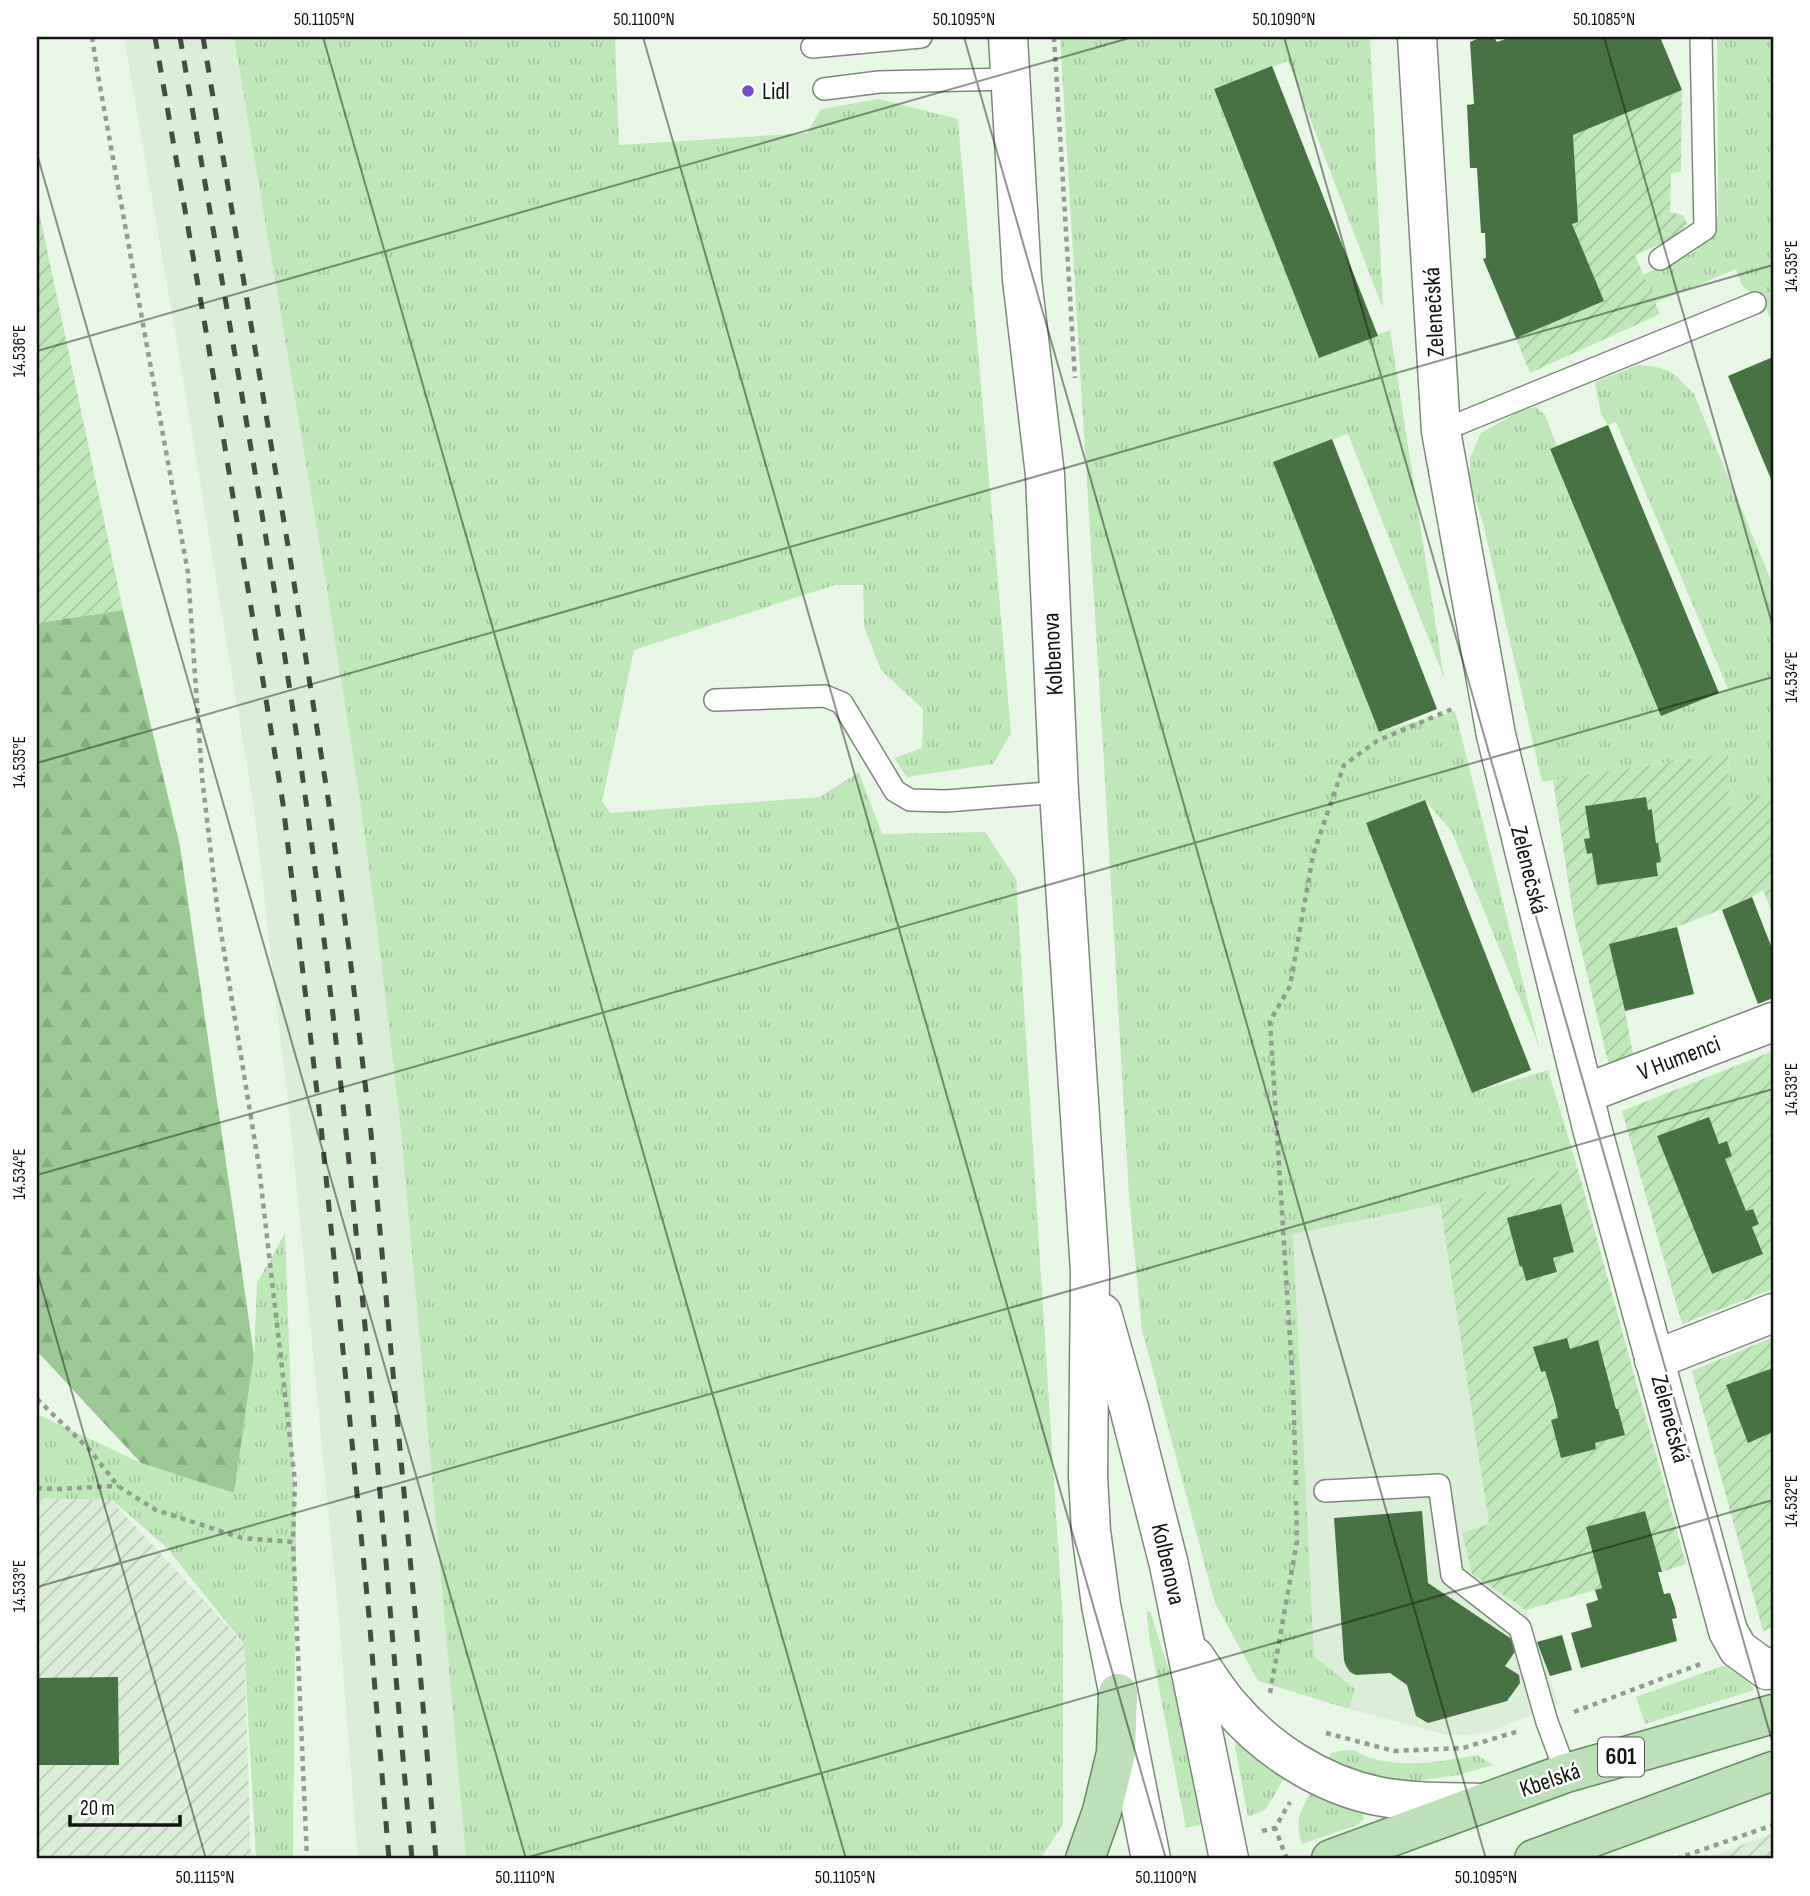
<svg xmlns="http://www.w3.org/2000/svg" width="1810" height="1896" viewBox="0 0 1810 1896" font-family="'Sofia Sans Condensed',sans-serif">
<defs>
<pattern id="industrial-furrows" width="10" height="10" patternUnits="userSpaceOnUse" patternTransform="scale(1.75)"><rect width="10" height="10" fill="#dbeed8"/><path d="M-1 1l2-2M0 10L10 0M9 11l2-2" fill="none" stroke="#bbcbb8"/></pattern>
<pattern id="grass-tufts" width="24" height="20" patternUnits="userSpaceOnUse" patternTransform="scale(1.75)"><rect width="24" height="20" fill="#bfe8b9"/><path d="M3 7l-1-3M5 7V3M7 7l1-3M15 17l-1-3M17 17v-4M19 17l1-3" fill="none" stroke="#a3c69e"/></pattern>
<pattern id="forest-firs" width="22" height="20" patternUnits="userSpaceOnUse" patternTransform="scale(1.75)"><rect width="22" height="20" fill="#9cca95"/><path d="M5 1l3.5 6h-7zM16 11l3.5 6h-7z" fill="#85ad7f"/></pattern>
<pattern id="garden-furrows" width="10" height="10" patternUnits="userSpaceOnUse" patternTransform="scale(1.75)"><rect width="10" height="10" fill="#bfe8b9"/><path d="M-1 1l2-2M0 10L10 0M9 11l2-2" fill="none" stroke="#a3c69e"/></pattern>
</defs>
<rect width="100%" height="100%" fill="#e9f7e7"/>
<g fill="#dbeed8">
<polygon points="124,37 234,37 322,559 359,794 379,945 401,1131 466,1859 358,1859 339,1619 291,1129 254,808 177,342"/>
<polygon points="1440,1204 1489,1524 1462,1533 1472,1574 1526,1610 1559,1704 1489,1732 1465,1735 1448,1735 1349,1709 1355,1689 1314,1656 1293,1234"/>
</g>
<g fill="url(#industrial-furrows)">
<polygon points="37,1498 111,1500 244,1644 251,1859 37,1859"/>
<polygon points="1773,1833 1773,1859 1705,1859"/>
</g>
<g fill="url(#grass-tufts)">
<polygon points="234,37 615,37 619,145 807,133 821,109 879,99 958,119 1011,733 993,764 907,777 894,758 922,748 923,709 881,670 864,627 863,585 835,585 634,650 602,802 611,813 820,797 859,772 882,834 985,832 1016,879 1063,1624 1063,1825 1040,1859 466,1859 401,1131 379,945 359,794 322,559"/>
<polygon points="1060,37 1370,37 1383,309 1288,61 1214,90 1319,358 1390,330 1444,678 1348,434 1273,462 1379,732 1455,711 1539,1046 1452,832 1425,800 1366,824 1472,1093 1548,1070 1577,1166 1440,1204 1293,1234 1314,1656 1355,1689 1349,1709 1258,1681 1215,1603 1142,1330 1129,1197 1105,781"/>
<polygon points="1717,37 1773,37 1773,325 1763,301 1742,286 1736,269 1655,303 1642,275 1693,253 1712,236 1718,215"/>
<path d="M1638,365C1670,367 1673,372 1694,394L1773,585V790L1730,808L1728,753L1542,782L1483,523L1469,481L1470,458L1481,433L1522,410L1536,407L1545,415L1557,446L1550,450L1661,716L1728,689L1616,422L1608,425L1601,414L1595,382Z"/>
<polygon points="285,1233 296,1536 293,1859 256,1859 244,1644 166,1547 112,1500 37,1498 37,1414 141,1463 234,1493 254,1355 257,1283"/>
<polygon points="1150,1611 1178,1699 1204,1824 1186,1828 1149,1636 1147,1612"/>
<polygon points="1731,1663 1751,1684 1754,1690 1645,1724 1636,1697"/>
<polygon points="1238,1742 1286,1775 1266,1809 1248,1817 1235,1746"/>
<path d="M1353,1750C1361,1754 1370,1759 1379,1760C1412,1767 1445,1761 1477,1755L1493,1765L1458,1775L1403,1783L1381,1780L1326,1763L1331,1753L1339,1751Z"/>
<path d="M1312,1790L1362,1811L1364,1819L1357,1825L1302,1844C1294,1819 1300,1812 1312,1790Z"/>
</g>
<polygon fill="url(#forest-firs)" points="123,610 180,846 254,1355 234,1493 141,1463 37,1351 37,623"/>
<g fill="url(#garden-furrows)" fill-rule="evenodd">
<polygon points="1682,90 1681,171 1671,174 1670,212 1683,215 1687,224 1672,239 1635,255 1660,314 1530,373 1516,338 1604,301 1572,224 1573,135"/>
<polygon points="37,202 123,610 37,623"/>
<path d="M1728,753L1730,807L1773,790V915L1763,890L1752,897L1677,927L1609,944L1625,1011L1634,1059L1609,1066L1574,920L1553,780ZM1646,797L1648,810L1653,809L1656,843L1661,862L1656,863L1657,876L1597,885L1592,853L1587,854L1584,839L1590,838L1585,806Z"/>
<path d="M1773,1051V1289L1682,1324L1622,1111ZM1708,1117L1719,1144L1727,1141L1732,1156L1725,1159L1746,1211L1753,1209L1759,1223L1752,1227L1763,1253L1712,1274L1657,1136Z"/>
<path d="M1577,1166L1686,1564L1662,1572L1645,1511L1586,1527L1602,1588L1526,1610L1472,1574L1462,1533L1489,1524L1440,1204ZM1561,1204L1574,1251L1553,1258L1557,1273L1526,1281L1522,1266L1520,1267ZM1598,1341L1606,1367H1604L1625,1435L1595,1443L1596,1449L1561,1458L1551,1421L1558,1418L1545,1371L1540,1372L1534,1348L1570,1349Z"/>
<polygon points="1773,1337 1773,1368 1726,1386 1748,1442 1773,1432 1773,1627 1763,1631 1692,1371"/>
</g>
<g fill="#477242">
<polygon points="1482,37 1494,37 1497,42 1511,37 1660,37 1682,90 1573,135 1578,222 1572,224 1604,301 1516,338 1483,259 1486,258 1485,233 1481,233 1477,168 1470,168 1467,105 1474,104 1470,42"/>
<polygon points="1272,66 1378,336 1319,358 1214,89"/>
<polygon points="1773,357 1773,484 1728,376"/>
<polygon points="1608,425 1719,693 1661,716 1550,449"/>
<polygon points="1332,439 1437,709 1379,732 1273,462"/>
<polygon points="1646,797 1648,810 1652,809 1656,843 1658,843 1661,862 1656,863 1658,876 1597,885 1592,853 1587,854 1584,839 1590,838 1585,806"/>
<polygon points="1425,800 1531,1070 1472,1093 1366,823"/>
<polygon points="1752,897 1773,951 1773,998 1758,1004 1722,910"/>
<polygon points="1677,927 1694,994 1625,1011 1609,944"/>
<polygon points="1709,1117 1719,1144 1727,1141 1732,1156 1725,1159 1746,1211 1753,1209 1759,1224 1752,1227 1763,1254 1712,1274 1657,1136"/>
<polygon points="1561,1204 1574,1252 1553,1258 1557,1272 1526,1281 1522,1266 1520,1267 1507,1218"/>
<polygon points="1567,1338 1570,1349 1598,1340 1616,1409 1618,1409 1625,1435 1595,1443 1596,1449 1561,1458 1551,1420 1558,1418 1555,1404 1545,1371 1541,1372 1533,1347"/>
<polygon points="1773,1368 1773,1432 1748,1443 1726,1385"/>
<polygon points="1422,1511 1428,1583 1519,1644 1519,1646 1505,1666 1519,1675 1520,1683 1507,1701 1428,1723 1416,1716 1407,1685 1390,1673 1356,1675 1350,1672 1346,1666 1344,1660 1334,1518"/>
<polygon points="1645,1511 1662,1572 1658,1572 1664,1594 1670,1593 1675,1608 1677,1618 1672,1619 1677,1641 1581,1668 1571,1633 1592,1627 1586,1604 1598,1600 1595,1590 1602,1588 1586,1527"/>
<polygon points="1562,1635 1572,1670 1550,1676 1537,1642"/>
<polygon points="118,1677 119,1765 37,1765 37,1678"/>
</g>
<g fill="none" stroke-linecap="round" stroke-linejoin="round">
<g stroke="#7c897a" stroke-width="24">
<g id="service">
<polyline points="812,47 921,37"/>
<polyline points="824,89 879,82 1010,79"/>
<polyline points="1660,259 1705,229 1701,37"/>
<polyline points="1441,431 1755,303"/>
<polyline points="715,700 825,696 842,703 895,791 910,800 946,801 1059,792"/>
<polyline points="1325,1491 1439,1485 1452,1575 1520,1628 1547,1722 1566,1773"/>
</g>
</g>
<g stroke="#7c897a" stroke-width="41">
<g id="minor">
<polyline points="1417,37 1441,431 1496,735 1592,1128 1728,1631 1738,1649 1767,1670 1773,1667"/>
<polyline points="1584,1094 1773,1022"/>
<polyline points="1654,1360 1773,1313"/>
</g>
</g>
<g stroke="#7c897a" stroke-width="41">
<g id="secondary">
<polyline points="1008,37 1022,279 1045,475 1059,792 1090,1272 1088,1476 1091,1531 1101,1605 1151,1859"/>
<polyline points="1102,1313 1129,1408 1169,1565 1229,1859"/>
<path d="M1195,1657C1206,1673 1216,1690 1229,1705C1266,1749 1320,1784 1377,1796C1412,1803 1448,1802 1483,1803"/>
</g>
</g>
<g stroke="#638b5d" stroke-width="41">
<g id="primary">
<polyline points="1085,1859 1102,1811 1116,1753 1118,1693"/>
<polyline points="1331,1859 1566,1773 1773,1714"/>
<polyline points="1534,1859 1773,1771"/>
</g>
</g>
<g stroke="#929c91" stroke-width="4.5" stroke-dasharray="5 5" stroke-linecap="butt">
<polyline points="92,37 99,81 188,573 202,777 218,914 259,1167 295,1482 293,1542"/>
<polyline points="1054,37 1075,378"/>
<polyline points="37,1399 89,1449 118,1486 156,1510 242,1538 293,1542 307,1859"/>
<polyline points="1296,1485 1293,1387 1270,1021 1290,986 1313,855 1344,765 1377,741 1452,709"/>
<polyline points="37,1488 56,1489 118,1486"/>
<polyline points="1270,1693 1297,1541 1296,1501"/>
<polyline points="1574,1712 1703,1663"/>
<polyline points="1326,1733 1394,1751 1463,1748 1519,1731"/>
<polyline points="1262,1831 1275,1828"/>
<polyline points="1287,1859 1275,1828 1290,1802"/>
<polyline points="1676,1859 1773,1825"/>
</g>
<use href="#service" stroke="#fff" stroke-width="21"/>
<use href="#minor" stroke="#fff" stroke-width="38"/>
<use href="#secondary" stroke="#fff" stroke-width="38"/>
<use href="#primary" stroke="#bce0b7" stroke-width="38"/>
<g stroke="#454c44" stroke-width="5" stroke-dasharray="12 12" stroke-linecap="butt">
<polyline points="155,37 207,337 283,804 321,1126 369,1616 389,1859"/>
<path d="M180,37C223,292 271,546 306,802C355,1153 380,1507 412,1859"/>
<polyline points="203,37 291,564 328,798 349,949 371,1133 415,1612 436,1859"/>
</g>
</g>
<path fill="none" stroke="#101510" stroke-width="2" stroke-opacity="0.45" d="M323,37L846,1859M643,37L1166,1859M964,37L1486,1859M1284,37L1773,1744M1604,37L1773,627M37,154L526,1859M37,351L1133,37M37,763L1773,265M37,1175L1773,677M37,1271L206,1859M37,1587L1773,1089M522,1859L1773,1500"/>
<circle fill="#6f4ec7" stroke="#fff" stroke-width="2.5" cx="748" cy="91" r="7"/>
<g text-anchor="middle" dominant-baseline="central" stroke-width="5" stroke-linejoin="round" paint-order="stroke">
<rect fill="#fff" stroke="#585b58" stroke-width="2" x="1598" y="1737.5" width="46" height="39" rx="5"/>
<g font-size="23" font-weight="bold" fill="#101510">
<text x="1621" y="1757">601</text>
</g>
<g font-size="24" fill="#101510" stroke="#fff" text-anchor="start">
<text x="762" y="91">Lidl</text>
</g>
<g font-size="24" fill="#101510" stroke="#fff">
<text transform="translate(1434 312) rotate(-93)">Zelenečská</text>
<text transform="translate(1053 654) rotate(-93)">Kolbenova</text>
<text transform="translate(1529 870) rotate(76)">Zelenečská</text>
<text transform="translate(1679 1058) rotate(-21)">V Humenci</text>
<text transform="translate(1670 1419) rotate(75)">Zelenečská</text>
<text transform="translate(1168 1564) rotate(77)">Kolbenova</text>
<text transform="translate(1550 1780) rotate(-19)">Kbelská</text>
</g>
</g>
<rect width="1810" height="1896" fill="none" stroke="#ffffff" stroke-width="77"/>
<path d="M70 1815v10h110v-10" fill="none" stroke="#101510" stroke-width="3.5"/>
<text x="80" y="1815" font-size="21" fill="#101510" stroke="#ffffff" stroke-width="5" paint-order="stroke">20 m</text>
<rect x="38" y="38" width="1734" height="1819" fill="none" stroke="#101510" stroke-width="2.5"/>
<g font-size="18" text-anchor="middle" fill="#101510">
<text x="324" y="25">50.1105°N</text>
<text x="644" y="25">50.1100°N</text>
<text x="964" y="25">50.1095°N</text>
<text x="1284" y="25">50.1090°N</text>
<text x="1604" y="25">50.1085°N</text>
<text transform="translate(1791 266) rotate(-90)" y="6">14.535°E</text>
<text transform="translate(19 351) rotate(-90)" y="6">14.536°E</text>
<text transform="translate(1791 677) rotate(-90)" y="6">14.534°E</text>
<text transform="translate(19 762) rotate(-90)" y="6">14.535°E</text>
<text transform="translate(1791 1089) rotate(-90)" y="6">14.533°E</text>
<text transform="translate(19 1174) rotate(-90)" y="6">14.534°E</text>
<text transform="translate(1791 1501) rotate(-90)" y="6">14.532°E</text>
<text transform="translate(19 1586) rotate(-90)" y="6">14.533°E</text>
<text x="205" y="1883">50.1115°N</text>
<text x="525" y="1883">50.1110°N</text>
<text x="845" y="1883">50.1105°N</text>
<text x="1166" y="1883">50.1100°N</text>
<text x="1486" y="1883">50.1095°N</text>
</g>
</svg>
